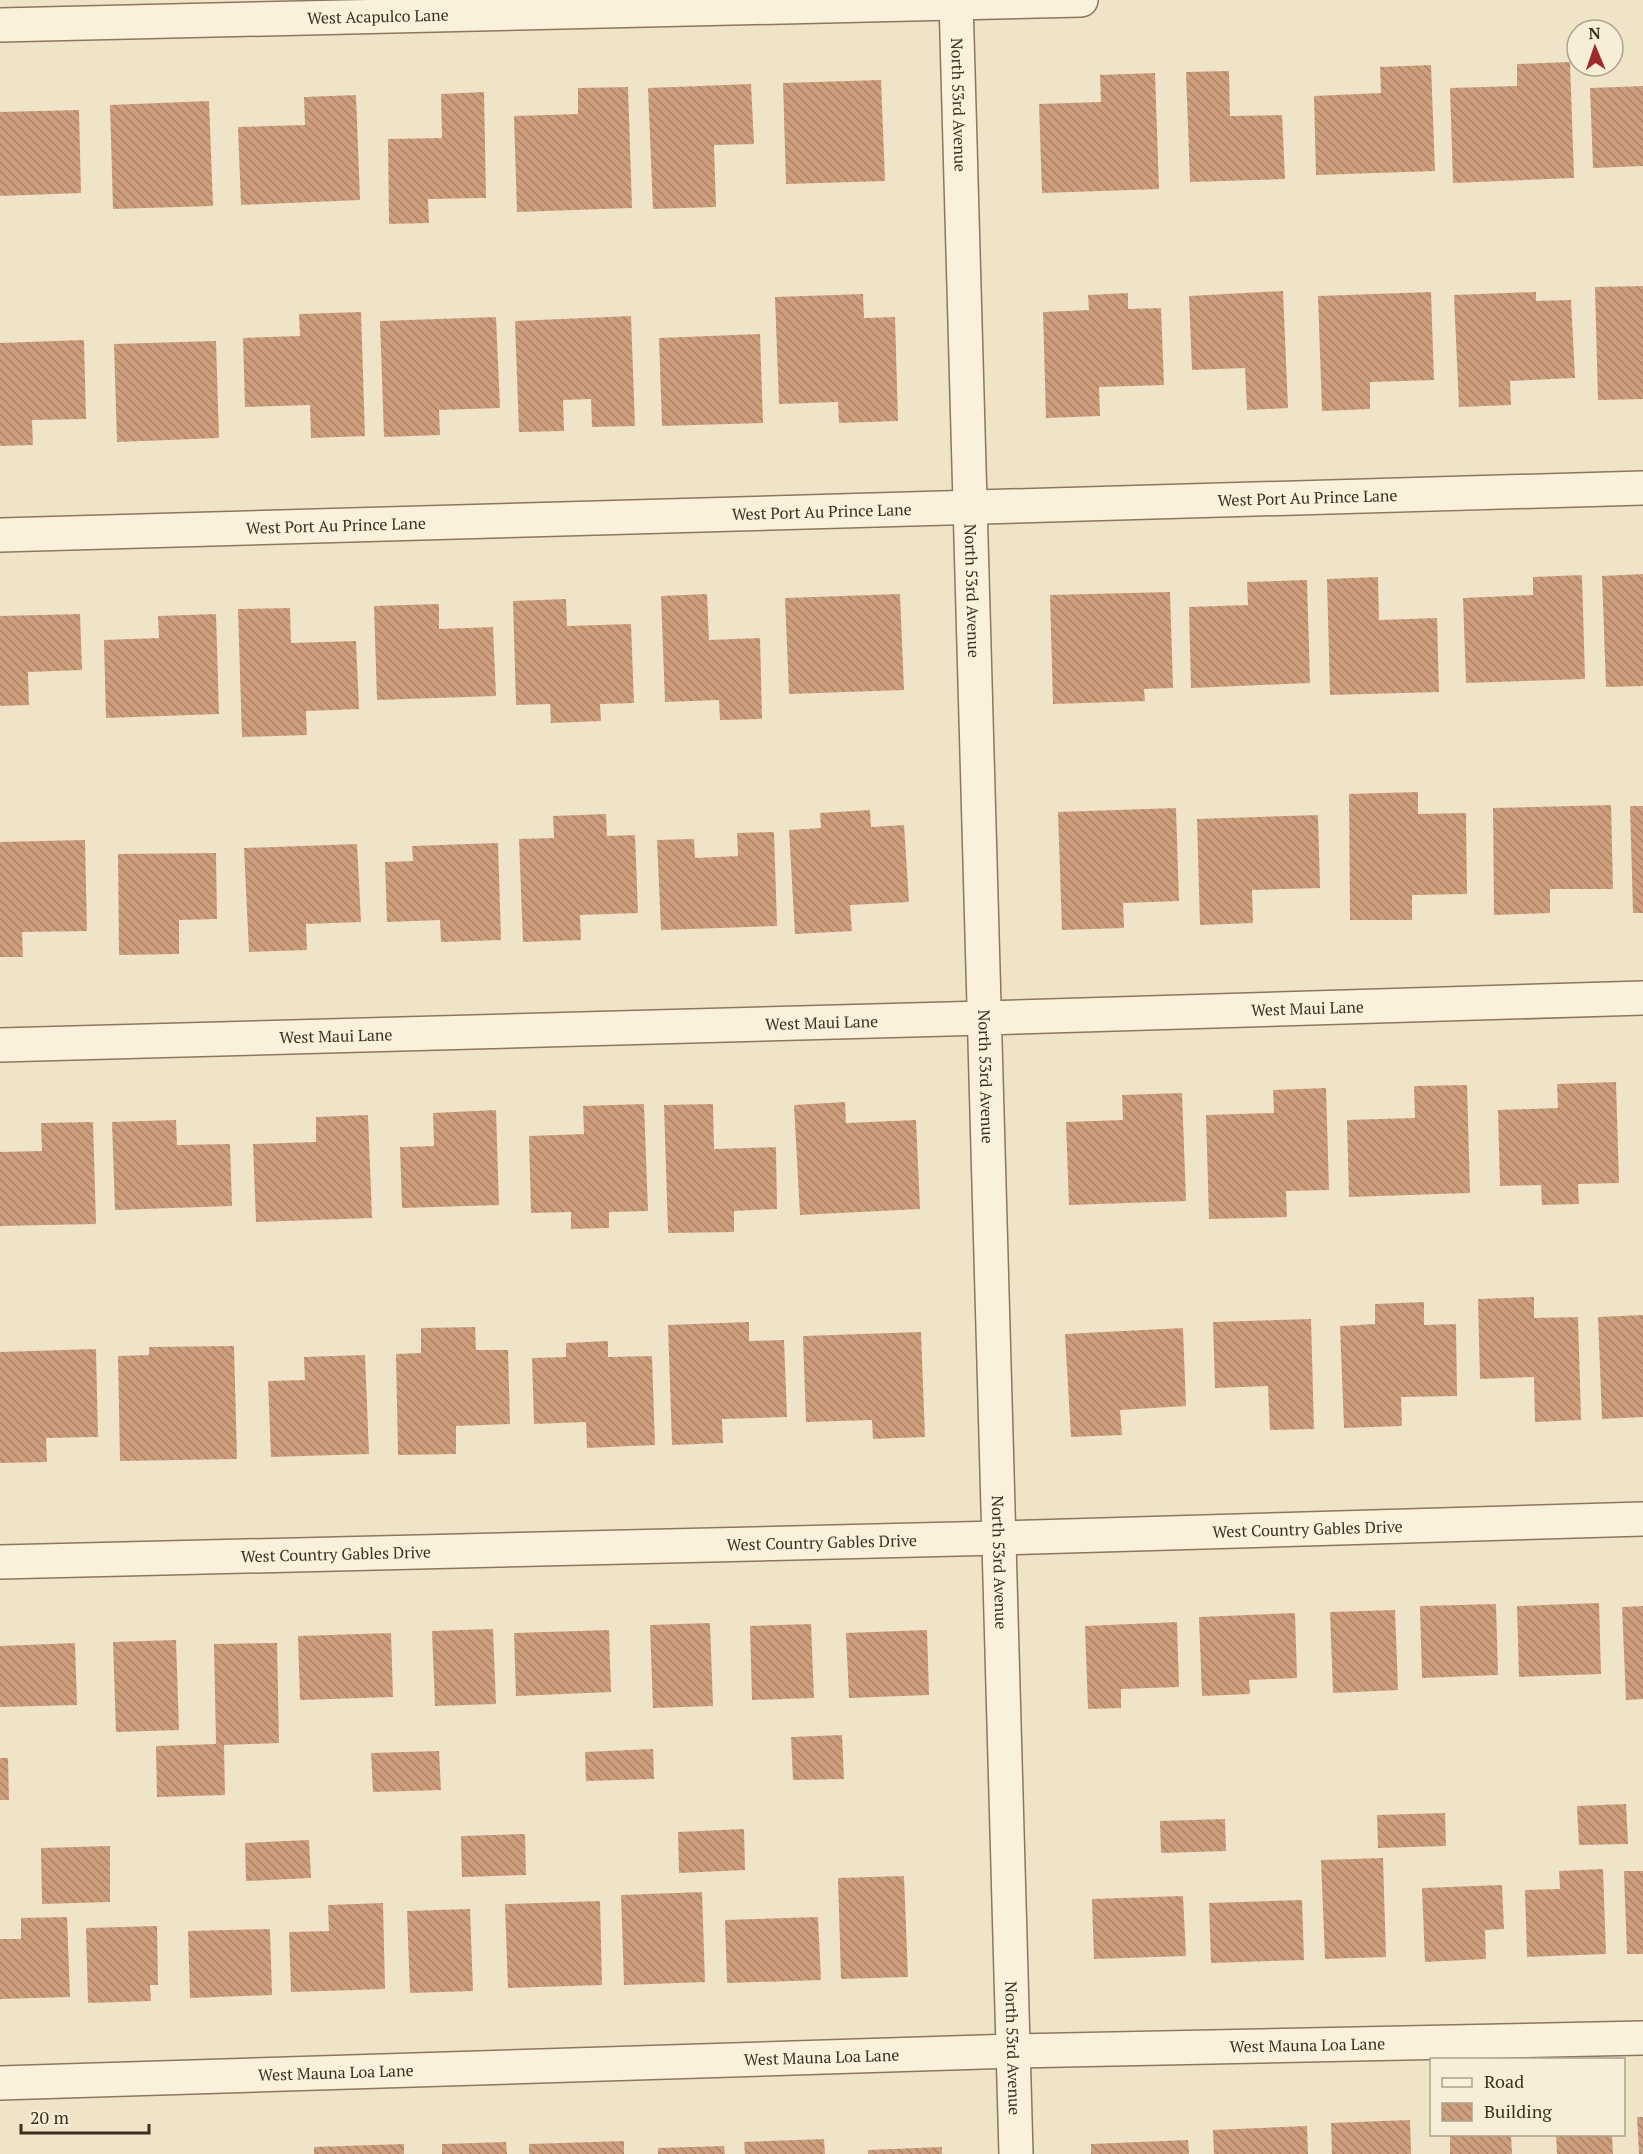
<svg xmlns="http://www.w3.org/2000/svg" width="1643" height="2154" viewBox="0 0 1643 2154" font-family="'PT Serif',serif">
<defs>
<pattern id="building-back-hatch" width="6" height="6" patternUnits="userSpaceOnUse" patternTransform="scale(1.5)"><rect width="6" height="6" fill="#cf9f7d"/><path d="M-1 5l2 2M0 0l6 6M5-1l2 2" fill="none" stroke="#a98266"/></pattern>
</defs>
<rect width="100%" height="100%" fill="#f0e4c8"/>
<g fill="url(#building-back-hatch)">
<polygon points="1570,62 1574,178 1453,183 1450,88 1517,86 1517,64"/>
<polygon points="1431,65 1435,171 1316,175 1314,96 1381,93 1380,67"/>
<polygon points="1229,71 1230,116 1282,115 1285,179 1190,182 1186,72"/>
<polygon points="1155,73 1159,189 1042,193 1039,104 1101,102 1100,75"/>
<polygon points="881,80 885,181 786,184 783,83"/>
<polygon points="751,84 754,144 714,145 716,207 653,209 648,88"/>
<polygon points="1643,86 1643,166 1593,168 1590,88"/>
<polygon points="628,87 632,208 517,212 514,116 578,114 578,88"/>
<polygon points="484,92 486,198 428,199 429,223 389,224 388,139 442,138 441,94"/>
<polygon points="356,95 360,200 241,205 238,127 305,125 304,97"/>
<polygon points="209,101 213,206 113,209 110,105"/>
<polygon points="79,110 81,193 0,196 0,112"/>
<polygon points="1643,286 1643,399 1598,400 1595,287"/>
<polygon points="1283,291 1288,408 1247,410 1245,368 1192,370 1189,296"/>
<polygon points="1431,292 1434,380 1370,382 1370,409 1322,411 1318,296"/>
<polygon points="1536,292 1536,301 1571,300 1575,378 1510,381 1511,405 1459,407 1454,295"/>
<polygon points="1128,293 1128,309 1161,308 1164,385 1099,387 1100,416 1046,418 1043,312 1089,310 1088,295"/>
<polygon points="863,294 864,318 895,317 898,421 839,423 838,402 779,404 775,297"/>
<polygon points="361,312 365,436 311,438 310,405 245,407 243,338 300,336 299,314"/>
<polygon points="631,316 635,426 592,427 591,399 563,400 564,431 519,432 515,321"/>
<polygon points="496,317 500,408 439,410 440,435 384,437 380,321"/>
<polygon points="760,334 763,423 662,426 659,338"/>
<polygon points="84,340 86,419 32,420 33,445 0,446 0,343"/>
<polygon points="216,341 219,438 117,442 114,344"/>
<polygon points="1643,574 1643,686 1606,687 1602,576"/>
<polygon points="1582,575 1585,679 1466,683 1463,598 1533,595 1533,577"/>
<polygon points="1378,577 1379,620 1437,618 1439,692 1330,695 1327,579"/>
<polygon points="1307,580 1310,683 1191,688 1189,607 1248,605 1247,582"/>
<polygon points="1170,592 1173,688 1144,689 1145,701 1053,704 1050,595"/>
<polygon points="707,594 709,640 760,638 762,719 720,720 719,700 665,702 661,596"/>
<polygon points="900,594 904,690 789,694 785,598"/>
<polygon points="566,599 567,626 631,624 634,703 600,704 601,721 551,723 550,704 516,705 513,601"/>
<polygon points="439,604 439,629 493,627 496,696 377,700 374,606"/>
<polygon points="290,608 291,643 356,641 359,709 306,711 307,735 242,737 238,609"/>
<polygon points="80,614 82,670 28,672 29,705 0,706 0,616"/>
<polygon points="216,614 219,714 106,718 104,640 159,638 158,616"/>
<polygon points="1418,792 1418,814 1466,813 1467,894 1412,895 1412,920 1350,920 1349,794"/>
<polygon points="1611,805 1613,889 1550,889 1550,913 1494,915 1493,808"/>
<polygon points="1630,806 1643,806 1643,913 1633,913"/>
<polygon points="1176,808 1179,901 1123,903 1124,928 1062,930 1058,812"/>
<polygon points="870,810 871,827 904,825 909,902 850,905 852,931 795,934 789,830 821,828 820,813"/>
<polygon points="606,814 607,836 635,835 638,913 580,915 581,940 523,942 519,839 554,838 553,816"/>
<polygon points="1318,815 1320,888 1252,890 1253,923 1200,925 1197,819"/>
<polygon points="774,832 777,926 661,930 657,840 694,839 695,858 738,856 737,833"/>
<polygon points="85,840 87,931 22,932 23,957 0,957 0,842"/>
<polygon points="498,843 501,940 441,942 440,920 387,922 385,862 413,861 412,846"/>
<polygon points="357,844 361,922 306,924 307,950 249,952 244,848"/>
<polygon points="216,853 217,919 179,920 179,954 119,955 118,854"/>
<polygon points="1616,1082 1619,1183 1578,1184 1579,1204 1542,1205 1541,1185 1500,1186 1498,1110 1558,1108 1557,1084"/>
<polygon points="1467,1085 1470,1193 1349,1197 1347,1120 1415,1118 1414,1086"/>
<polygon points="1326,1088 1329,1190 1286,1191 1287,1217 1209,1219 1206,1115 1274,1113 1273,1090"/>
<polygon points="1182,1093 1186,1201 1069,1205 1066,1122 1123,1120 1122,1095"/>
<polygon points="845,1102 846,1123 916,1120 920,1209 800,1215 794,1105"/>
<polygon points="644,1104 648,1211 609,1212 609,1228 571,1229 571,1212 531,1213 529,1136 584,1134 583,1106"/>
<polygon points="713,1104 714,1149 776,1147 777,1209 734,1211 734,1232 668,1233 664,1105"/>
<polygon points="496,1110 499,1205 402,1208 400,1147 434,1146 433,1113"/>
<polygon points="368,1115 372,1218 256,1222 253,1144 316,1142 316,1117"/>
<polygon points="176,1120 177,1145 230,1144 232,1206 115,1210 112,1122"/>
<polygon points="93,1122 96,1224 0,1226 0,1152 42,1151 41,1123"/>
<polygon points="1534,1297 1534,1318 1578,1317 1581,1420 1535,1422 1534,1377 1480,1379 1478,1299"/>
<polygon points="1424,1302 1424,1325 1456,1324 1457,1396 1401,1397 1402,1426 1344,1428 1340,1326 1375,1324 1375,1304"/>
<polygon points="1643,1315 1643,1417 1602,1419 1598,1317"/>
<polygon points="1311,1319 1314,1429 1270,1430 1268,1386 1215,1388 1213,1322"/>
<polygon points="749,1322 749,1341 784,1340 787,1417 722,1419 723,1443 672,1445 668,1325"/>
<polygon points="475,1327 476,1350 508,1350 510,1424 456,1426 456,1454 398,1455 396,1354 421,1353 421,1328"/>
<polygon points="1183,1328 1186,1406 1120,1410 1122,1435 1071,1437 1065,1334"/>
<polygon points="921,1332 925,1437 873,1439 872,1420 806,1422 803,1336"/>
<polygon points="608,1341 608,1357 652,1356 655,1445 587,1448 586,1422 534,1424 532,1358 566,1357 566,1343"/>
<polygon points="234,1346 237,1459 120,1461 118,1356 149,1355 149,1347"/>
<polygon points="96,1349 98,1437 46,1438 47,1462 0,1463 0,1352"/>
<polygon points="365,1355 369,1454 271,1457 268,1381 305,1380 304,1357"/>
<polygon points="1599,1603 1601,1674 1519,1677 1517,1606"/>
<polygon points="1496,1604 1498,1675 1422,1678 1420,1606"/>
<polygon points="1643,1606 1643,1699 1626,1700 1622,1607"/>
<polygon points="1395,1610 1398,1690 1333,1693 1330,1612"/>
<polygon points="1295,1613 1297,1678 1249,1680 1250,1694 1202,1696 1199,1617"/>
<polygon points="1177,1622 1179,1687 1121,1689 1121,1708 1088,1709 1085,1626"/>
<polygon points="710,1623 713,1706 653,1708 650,1625"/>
<polygon points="811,1624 814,1698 752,1700 750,1626"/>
<polygon points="493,1629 496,1704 435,1706 432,1631"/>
<polygon points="609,1630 611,1692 516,1696 514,1633"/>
<polygon points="927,1630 929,1695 849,1698 846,1633"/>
<polygon points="391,1633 393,1697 300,1700 298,1636"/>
<polygon points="176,1640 179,1730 116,1732 113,1642"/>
<polygon points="75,1643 77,1705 0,1707 0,1646"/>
<polygon points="277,1643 279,1743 224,1745 225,1795 157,1797 156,1746 216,1744 214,1644"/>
<polygon points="842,1735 844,1779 793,1780 791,1737"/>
<polygon points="653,1749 654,1779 586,1781 585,1752"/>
<polygon points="439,1751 441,1790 373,1792 371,1753"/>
<polygon points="0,1758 8,1758 9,1800 0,1800"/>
<polygon points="1626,1804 1628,1844 1579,1845 1577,1806"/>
<polygon points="1445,1813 1446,1846 1378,1848 1377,1815"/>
<polygon points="1225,1819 1226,1851 1161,1853 1160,1821"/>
<polygon points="744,1829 745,1870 679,1873 678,1832"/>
<polygon points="525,1834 526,1875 462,1877 461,1836"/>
<polygon points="309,1840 311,1878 246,1881 245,1843"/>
<polygon points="110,1846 110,1902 42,1904 41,1848"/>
<polygon points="1383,1858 1386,1957 1325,1959 1321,1860"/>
<polygon points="1603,1869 1606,1954 1527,1957 1525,1890 1560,1889 1559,1871"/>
<polygon points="1624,1871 1643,1871 1643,1954 1627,1954"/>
<polygon points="904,1876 908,1977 841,1979 838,1878"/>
<polygon points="1502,1885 1504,1929 1485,1930 1486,1959 1425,1962 1422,1888"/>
<polygon points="702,1892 705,1982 624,1985 621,1895"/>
<polygon points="1183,1896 1186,1956 1094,1959 1092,1899"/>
<polygon points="1302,1900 1304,1960 1211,1963 1209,1903"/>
<polygon points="600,1901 602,1985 508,1988 505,1904"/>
<polygon points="383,1903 385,1989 291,1992 289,1932 329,1931 328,1905"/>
<polygon points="470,1909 473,1991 410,1993 407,1911"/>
<polygon points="67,1917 70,1997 0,1999 0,1939 21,1939 21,1918"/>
<polygon points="818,1917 821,1980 727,1983 725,1920"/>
<polygon points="157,1926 158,1985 150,1985 151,2001 88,2003 86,1928"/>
<polygon points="270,1929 272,1995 190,1998 188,1931"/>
<polygon points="1637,2117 1643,2117 1643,2154 1639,2154"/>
<polygon points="1410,2120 1411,2154 1332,2154 1331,2123"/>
<polygon points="1307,2126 1308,2154 1214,2154 1213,2130"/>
<polygon points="1450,2134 1511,2134 1512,2154 1450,2154"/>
<polygon points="1556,2134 1612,2134 1613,2154 1557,2154"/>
<polygon points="824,2139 825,2154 745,2154 744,2142"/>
<polygon points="1188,2140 1189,2154 1091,2154 1091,2144"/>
<polygon points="624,2141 624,2154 529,2154 529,2144"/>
<polygon points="506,2142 507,2154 442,2154 442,2144"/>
<polygon points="404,2144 404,2154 314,2154 314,2147"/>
<polygon points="724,2146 725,2154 658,2154 658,2148"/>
<polygon points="942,2147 942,2154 868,2154 868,2150"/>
</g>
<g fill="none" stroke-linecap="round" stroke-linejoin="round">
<g stroke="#8d765c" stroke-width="36">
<g id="minor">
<path id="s1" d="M956,0L1016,2154"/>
<path id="s2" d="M0,25L1081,0"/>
<path id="s3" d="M0,535L1643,488"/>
<path id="s4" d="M0,1045L985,1018L1643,998"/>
<path id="s5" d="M0,1562L999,1538L1643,1519"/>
<path id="s6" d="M0,2083L1014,2051L1643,2038"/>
</g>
</g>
<use href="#minor" stroke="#faf1dc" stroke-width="33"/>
</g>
<g text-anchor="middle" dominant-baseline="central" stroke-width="5" stroke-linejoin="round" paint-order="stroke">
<g font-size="16" fill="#3d2e20" stroke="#f7eed8">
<text stroke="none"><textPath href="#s2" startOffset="378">West Acapulco Lane</textPath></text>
<text stroke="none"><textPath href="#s1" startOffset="105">North 53rd Avenue</textPath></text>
<text stroke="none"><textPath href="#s3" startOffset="1308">West Port Au Prince Lane</textPath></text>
<text stroke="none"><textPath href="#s3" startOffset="822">West Port Au Prince Lane</textPath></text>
<text stroke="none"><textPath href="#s3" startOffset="336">West Port Au Prince Lane</textPath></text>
<text stroke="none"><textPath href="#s1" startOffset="591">North 53rd Avenue</textPath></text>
<text stroke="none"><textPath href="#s4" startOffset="1308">West Maui Lane</textPath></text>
<text stroke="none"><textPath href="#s4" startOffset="822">West Maui Lane</textPath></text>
<text stroke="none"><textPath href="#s4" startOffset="336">West Maui Lane</textPath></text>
<text stroke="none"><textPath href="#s1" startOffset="1077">North 53rd Avenue</textPath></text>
<text stroke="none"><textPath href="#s5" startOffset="1308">West Country Gables Drive</textPath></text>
<text stroke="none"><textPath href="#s5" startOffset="822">West Country Gables Drive</textPath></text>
<text stroke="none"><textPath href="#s5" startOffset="336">West Country Gables Drive</textPath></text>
<text stroke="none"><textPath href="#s1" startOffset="1563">North 53rd Avenue</textPath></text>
<text stroke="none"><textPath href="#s6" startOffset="1308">West Mauna Loa Lane</textPath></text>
<text stroke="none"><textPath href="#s1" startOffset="2049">North 53rd Avenue</textPath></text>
<text stroke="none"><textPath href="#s6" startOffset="822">West Mauna Loa Lane</textPath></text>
<text stroke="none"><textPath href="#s6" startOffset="336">West Mauna Loa Lane</textPath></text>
</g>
</g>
<rect x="1430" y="2058" width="195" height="78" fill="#f7eed8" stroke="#ada18e" stroke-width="1.5"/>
<rect x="1442" y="2078" width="30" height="9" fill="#faf1dc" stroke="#ada18e" stroke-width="1.5"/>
<text x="1484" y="2088" font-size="18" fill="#3d2e20">Road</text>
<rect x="1442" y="2103" width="30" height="18" fill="url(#building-back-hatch)" stroke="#ada18e" stroke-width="1.5"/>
<text x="1484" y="2118" font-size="18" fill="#3d2e20">Building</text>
<g transform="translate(1595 48) rotate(358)"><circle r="28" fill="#f7eed8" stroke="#ada18e" stroke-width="1.5"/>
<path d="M0-4.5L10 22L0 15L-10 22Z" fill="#9e2a2b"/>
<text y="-9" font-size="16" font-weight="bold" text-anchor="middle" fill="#3d2e20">N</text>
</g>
<path d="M21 2124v9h128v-9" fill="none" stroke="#3d2e20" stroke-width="3"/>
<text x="30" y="2124" font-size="18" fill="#3d2e20" stroke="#f7eed8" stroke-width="4.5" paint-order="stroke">20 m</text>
</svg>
